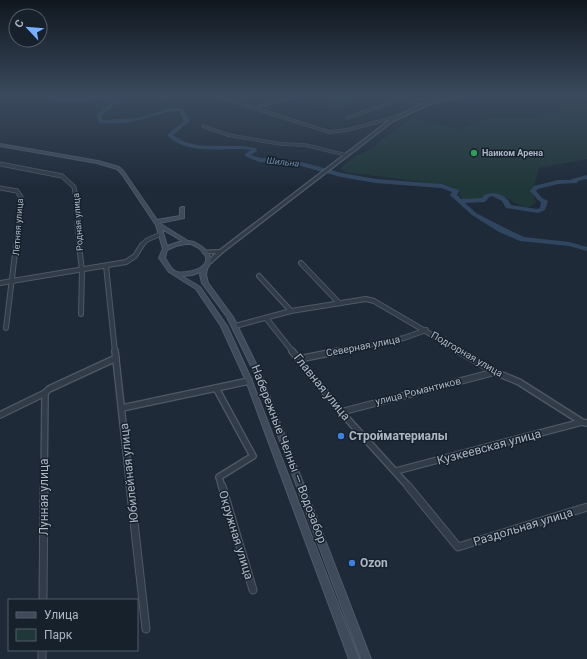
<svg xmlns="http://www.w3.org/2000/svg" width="587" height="659" viewBox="0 0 587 659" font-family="Roboto,sans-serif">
<rect width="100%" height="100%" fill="#1e2a38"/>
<g fill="#203739">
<polygon points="343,98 357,104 334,110 296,101 318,103"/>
<path d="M587,104V159L539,168L532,193L536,202L530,207C512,208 502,187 486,195C484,196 482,199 479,201H466L459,196L460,192L446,185L344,172L341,168L355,156L367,151L408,120L416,118L459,129L487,118H525L549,114L559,116L558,111Z"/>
</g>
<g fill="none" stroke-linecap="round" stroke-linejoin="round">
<path fill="#304660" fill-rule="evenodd" d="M46,96C52,95 58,99 64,99C82,99 102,92 119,100V102L102,115V120H105L138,118L171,108L183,109L190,121L173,135C196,153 229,142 256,148L257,151L251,155L260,158L294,160L342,173L376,179L442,184L458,190L459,191L457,195L461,199L482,198L484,195C495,191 505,194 511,205L537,209L540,208L541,202L538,200L530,191L534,186L558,180H571L572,179L587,175V179L578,181L577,183L558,184L538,189L536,191L542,198L548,201L545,210L538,213L506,208L502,201L492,196L489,197L486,201L484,202L465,203L476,213L505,228L524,237L569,242L587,247V251L569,246L520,241L499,232L472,215L451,196L450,195L452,192L441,188L376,183L341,177L294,164L259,162L245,156V154L251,150L244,149C219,148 186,155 167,135L184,121L179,111C165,110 153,117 139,120C127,123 110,125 98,122L97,115L114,101L110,99C90,98 62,110 46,96Z"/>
<g stroke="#4f5966" stroke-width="3.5">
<g id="minor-far4">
<polyline points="160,96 169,98"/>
<polyline points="216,96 329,132 347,130 396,117"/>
<polyline points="389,96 421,106"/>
<polyline points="421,96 428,103"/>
<polyline points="454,96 454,98"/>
<polyline points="226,97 239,96"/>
<polyline points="255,108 294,96"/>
<polyline points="347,118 402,99"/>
<polyline points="203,126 228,135 281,144 305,145 346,155"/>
</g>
</g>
<g stroke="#4f5966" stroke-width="5">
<g id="minor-far3">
<polyline points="0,164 62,176 74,187 79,213 77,223 79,246"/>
<polyline points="0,188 17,191 21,197 16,246"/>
<polyline points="141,246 147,240 161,234"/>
</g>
</g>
<g stroke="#4f5966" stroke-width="6">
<g id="minor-far2">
<polyline points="79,245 82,270 81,314"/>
<polyline points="301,263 339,303"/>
<polyline points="106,266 115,352"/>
<polyline points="259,276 291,311"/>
<polyline points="0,283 126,262 135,256 142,245"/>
<polyline points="266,318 293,352"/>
<polyline points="235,326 291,311 366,299 374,301 461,352"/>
<polyline points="6,328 16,245"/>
<polyline points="334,352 404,338 426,330"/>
</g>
</g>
<g stroke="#4f5966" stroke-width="8">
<g id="minor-far1">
<polyline points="115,351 130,487"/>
<polyline points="292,351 341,412 409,487"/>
<polyline points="459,351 495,372 519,382 582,422 587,423"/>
<polyline points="299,359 339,351"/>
<polyline points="216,388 253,456 219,477 222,487"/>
<polyline points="122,408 249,381"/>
<polyline points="341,412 495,372"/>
<polyline points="0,415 45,393 49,389 116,358"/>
<polyline points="396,471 582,422"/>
<polyline points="44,487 45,393"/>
</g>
</g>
<g stroke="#4f5966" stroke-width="9">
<g id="minor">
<polyline points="130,486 146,629"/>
<polyline points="222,486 253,590"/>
<polyline points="408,486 458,547 587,507"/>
<polyline points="43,600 44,486"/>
<polyline points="42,650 42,659"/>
</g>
</g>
<g stroke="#4f5966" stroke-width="2.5">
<polygon id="tertiary" points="465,96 468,96 429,104 393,121 223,252 211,263 207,263 207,262 216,253 203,253 203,251 220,250 391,119 427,102"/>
</g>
<g stroke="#4f5966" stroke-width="2">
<path id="secondary" d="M0,144L98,161L119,167L124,172L157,220L180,216V208L182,207H184V218L159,223L188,241L194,242L201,246L208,252L210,257L211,261L210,264L207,269L206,275L208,283L233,317L261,374L371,659H361L255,374L227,317L202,283L200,275L201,272L192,275L182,276L200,287L227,326L252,381L359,659H349L246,381L221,326L196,289L169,272L159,258L163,249L156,225L122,174L117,169L97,163L0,146ZM162,229L182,241L167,246ZM185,244C187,244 189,244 191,244C194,245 197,247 200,249C215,262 200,271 186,272C184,272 179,273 177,272C171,271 168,262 165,258L167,250L176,246Z"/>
</g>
<use href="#minor-far4" stroke="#323c48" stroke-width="2.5"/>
<use href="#minor-far3" stroke="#323c48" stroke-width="3.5"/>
<use href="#minor-far2" stroke="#323c48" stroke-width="4"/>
<use href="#minor-far1" stroke="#323c48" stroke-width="5.5"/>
<use href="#minor" stroke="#323c48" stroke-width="7"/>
<use href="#tertiary" fill="#323c48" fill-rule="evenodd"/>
<use href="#secondary" fill="#3f4b5b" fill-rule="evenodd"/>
</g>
<linearGradient id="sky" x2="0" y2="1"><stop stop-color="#10171f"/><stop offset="0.51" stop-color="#3b4a5e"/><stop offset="1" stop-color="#3b4a5e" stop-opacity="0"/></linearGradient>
<rect width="587" height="188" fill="url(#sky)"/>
<circle fill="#2e9e5b" stroke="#17212c" stroke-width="1.5" cx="474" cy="153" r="4"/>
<g fill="#3f7fe0" stroke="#17212c" stroke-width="1.5">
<circle cx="341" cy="436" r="4"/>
<circle cx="352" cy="563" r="4"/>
</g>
<g text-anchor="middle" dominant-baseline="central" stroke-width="3" stroke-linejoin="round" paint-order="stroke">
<g font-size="9" font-weight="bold" fill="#acb6c5" stroke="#17212c" text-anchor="start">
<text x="482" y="153">Наиком Арена</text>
</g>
<g font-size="9" font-style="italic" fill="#728eb0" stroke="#17212c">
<text transform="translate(283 162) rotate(6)">Шильна</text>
</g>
<g font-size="9" fill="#acb6c5" stroke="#17212c">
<text transform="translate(78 222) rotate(-94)">Родная улица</text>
<text transform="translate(18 227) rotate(-86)">Летняя улица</text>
</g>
<g font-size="10" fill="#acb6c5" stroke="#17212c">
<text transform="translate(363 346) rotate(-11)">Северная улица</text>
<text transform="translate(467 354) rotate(30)">Подгорная улица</text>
<text transform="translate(418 391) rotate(-14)">улица Романтиков</text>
</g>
<g font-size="12" fill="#acb6c5" stroke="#17212c">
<text transform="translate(322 387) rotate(51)">Главная улица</text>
<text transform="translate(489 447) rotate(-15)">Кузкеевская улица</text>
<text transform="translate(289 454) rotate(69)">Набережные Челны — Водозабор</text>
<text transform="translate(129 473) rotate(-96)">Юбилейная улица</text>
<text transform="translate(44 497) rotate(-90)">Лунная улица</text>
<text transform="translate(523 527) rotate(-17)">Раздольная улица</text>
<text transform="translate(236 535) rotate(73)">Окружная улица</text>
</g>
<g font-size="12" font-weight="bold" fill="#acb6c5" stroke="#17212c" text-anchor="start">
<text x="349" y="436">Стройматериалы</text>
<text x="360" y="563">Ozon</text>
</g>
</g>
<rect x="8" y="599" width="130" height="52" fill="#17212c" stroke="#535d69"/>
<rect x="16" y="612" width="20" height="6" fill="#3f4b5b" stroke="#535d69"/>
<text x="44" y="619" font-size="12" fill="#acb6c5">Улица</text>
<rect x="16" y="629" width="20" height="12" fill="#203739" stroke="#535d69"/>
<text x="44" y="639" font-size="12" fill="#acb6c5">Парк</text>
<g transform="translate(28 28) rotate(296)"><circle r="19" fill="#17212c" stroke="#535d69"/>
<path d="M0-3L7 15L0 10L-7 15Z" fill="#77b0ff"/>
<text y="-6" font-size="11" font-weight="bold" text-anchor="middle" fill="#acb6c5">С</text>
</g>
</svg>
